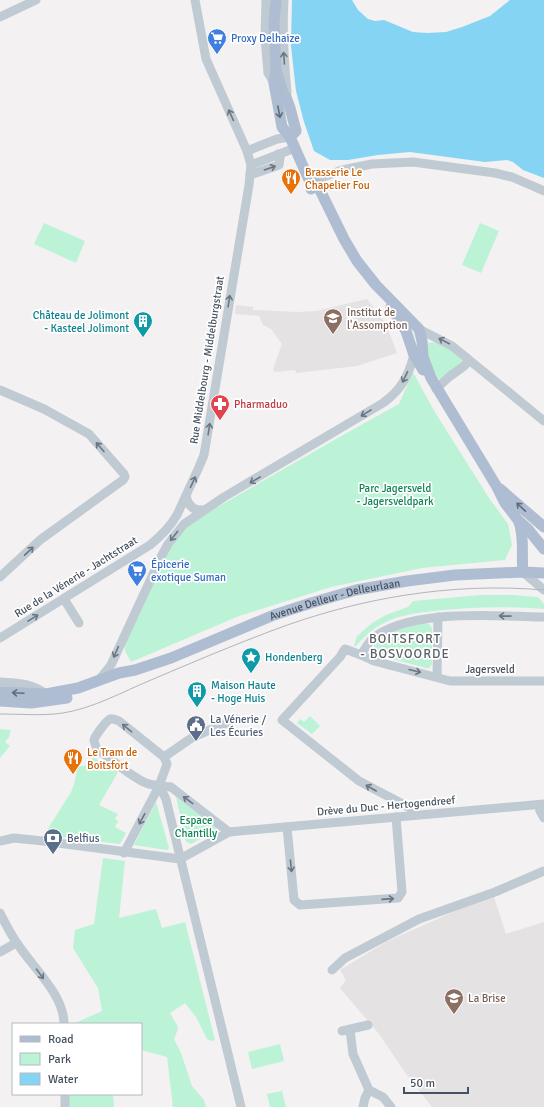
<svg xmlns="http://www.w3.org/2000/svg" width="544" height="1107" viewBox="0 0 544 1107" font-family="Signika,sans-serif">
<rect width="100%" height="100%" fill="#f3f1f1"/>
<g fill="#e4e2e3">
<polygon points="367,299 386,324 397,353 357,366 296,373 295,370 275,372 273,369 282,344 271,329 263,325 259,316 235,314 236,305 253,307 253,310 297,312 316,311"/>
<polygon points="493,894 506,934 544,922 544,1107 432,1107 404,1071 379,1034 340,988 346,980 340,970 386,942"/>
</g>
<g fill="#bcf3d6">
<polygon points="44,223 85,241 76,263 34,244"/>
<polygon points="480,223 499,231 481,273 462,265"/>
<polygon points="433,342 443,344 462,360 462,363 441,379 435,378 430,370 426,344"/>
<polygon points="413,372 433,409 489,498 508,524 512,545 505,560 422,568 331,587 239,616 131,662 125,651 124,636 167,550 188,524 343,435 399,404"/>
<path d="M480,595H513L538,597L544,604V609C507,606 470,607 433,611C417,613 400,615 386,622C373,628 364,637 355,647L354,645L357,636L372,623L386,615L408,607L413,601Z"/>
<path d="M426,623L430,625L432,628V664L429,668H426L381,656L374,651V644C384,630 410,626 426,623Z"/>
<polygon points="310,716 320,726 312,734 297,723 300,719 304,722"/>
<polygon points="0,729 11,730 9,737 5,742 10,746 0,758"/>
<path d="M93,757L118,772L99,805L118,814L115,819L118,821L115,827L126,833L120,844L44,835L71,792L74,784L78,766C86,767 89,765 93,757Z"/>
<polygon points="176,797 216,827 216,830 191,844 186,842"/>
<polygon points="156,802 169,848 167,850 134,845"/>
<polygon points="103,858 125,861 119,918 156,909 162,928 185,922 215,1040 211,1041 207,1039 196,1017 185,1003 170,1013 177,1025 178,1029 174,1039 181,1053 192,1086 204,1100 206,1107 173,1107 167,1057 141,1050 141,1024 73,1024 102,1011 98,988 73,948 75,930 94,924"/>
<polygon points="280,1044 284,1061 252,1069 248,1052"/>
<polygon points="282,1091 286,1107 270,1107 267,1094"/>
<polygon points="69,1094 113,1094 114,1107 69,1107"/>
</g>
<polygon fill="#86d4f4" points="292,0 352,0 358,10 368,19 375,21 384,20 413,32 427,33 446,32 462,27 490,16 510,0 544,0 544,178 523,170 513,162 507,160 485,162 410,152 378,155 348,160 330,160 314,151 304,122 296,91 291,46"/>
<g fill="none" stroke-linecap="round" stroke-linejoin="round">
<g stroke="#c0cad3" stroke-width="9">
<polyline points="266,0 265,38 268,73 274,83"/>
<path d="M284,0C282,31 284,61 287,92L286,97"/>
<polyline points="0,17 36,0"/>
<polyline points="247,151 277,139 290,137"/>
<polyline points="251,165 295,148"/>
<polyline points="250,175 279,165 280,158 278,154"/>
<polyline points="310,182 342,170 372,164 413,162 495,173 512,177 544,191"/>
<polyline points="419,329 452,346 544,421"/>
<polyline points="436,389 449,377 464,366 467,363 467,358"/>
<polyline points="0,390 44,409 89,434 124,474 125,477 123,480 40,540 0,577"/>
<path d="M186,496C188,505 193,511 203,510"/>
<polyline points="523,572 544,590"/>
<polyline points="64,599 79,623"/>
<path d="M544,617C498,616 406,608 371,640C367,645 364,650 361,655L374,661L450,681H544"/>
<path d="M0,638L150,545C161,536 170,527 177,515L199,467L204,455L249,185L251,165L247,151L206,59L195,0"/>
<polyline points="361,655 345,649 340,657 282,720 359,781 414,810 414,815"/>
<polyline points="437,677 438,617"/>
<path d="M98,681L111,665L162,555L168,544L184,524L224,497L383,403C401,390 408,377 414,355"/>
<path d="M0,682C17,683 32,683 46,694"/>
<polyline points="164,757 193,737 236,719"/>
<polyline points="159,786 166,799 241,1107"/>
<polyline points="539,805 540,811 544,818"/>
<polyline points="287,827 294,900 300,905 398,898 402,892 396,817"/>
<polyline points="0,841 14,838 43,841 180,859"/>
<path d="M124,853L159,786L167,764L164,757L119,721C116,720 113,718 110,719C106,721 95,736 94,740C94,743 96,746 97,749C113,760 128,775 146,783C154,786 162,786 171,787L229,832"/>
<polyline points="180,859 229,832 544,804"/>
<path d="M0,913C5,923 10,933 17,943C32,967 64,994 64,1024"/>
<polyline points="0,952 16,943"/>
<polyline points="332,970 345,958 419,919 495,892 544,871"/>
<polyline points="350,1030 353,1054 369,1090 383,1097 391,1107"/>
<polyline points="342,1031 368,1025"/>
<polyline points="65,1094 65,1107"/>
<polyline points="363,1107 365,1098 369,1090"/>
</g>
<g stroke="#aebdd1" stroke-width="11">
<polyline points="276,0 274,23 276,70 283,93 286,97 290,108 296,131 290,137"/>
<polyline points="276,70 274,83 282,127 290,137 310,182 311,189"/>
<polyline points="310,182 317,184 344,239 357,261 376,285 419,329 422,341 423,357 431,378 497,487 505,503 518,520 527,528 544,549"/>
<polyline points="391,307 406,331 414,355 423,370"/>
<polyline points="500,489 544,527"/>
<path d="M519,522C525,539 521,555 523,572"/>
<path id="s1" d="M0,692L46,694L78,688L119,673L135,670L171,658L274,615L311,603L356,590L407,581L455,575L523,572L544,573"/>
<polyline points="0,701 31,703 67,698"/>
</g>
<path stroke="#b2b5bc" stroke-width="1" d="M0,714C21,714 43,716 63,713C94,708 122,692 151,680C191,663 231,646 271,631C358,598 451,582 544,590"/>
</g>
<defs><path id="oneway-shaft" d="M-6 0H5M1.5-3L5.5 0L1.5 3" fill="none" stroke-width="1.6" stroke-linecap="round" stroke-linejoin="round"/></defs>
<g stroke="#6b7682">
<use href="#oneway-shaft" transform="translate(284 58) rotate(-94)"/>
<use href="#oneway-shaft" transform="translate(231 115) rotate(-114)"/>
<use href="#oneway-shaft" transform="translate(270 168) rotate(-19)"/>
<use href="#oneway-shaft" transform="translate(229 301) rotate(-81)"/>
<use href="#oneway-shaft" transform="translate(444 341) rotate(-152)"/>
<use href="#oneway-shaft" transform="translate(405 377) rotate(116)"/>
<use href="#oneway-shaft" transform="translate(366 413) rotate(149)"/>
<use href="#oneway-shaft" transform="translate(209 429) rotate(-81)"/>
<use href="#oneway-shaft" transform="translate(100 447) rotate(-131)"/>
<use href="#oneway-shaft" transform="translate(255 480) rotate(150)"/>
<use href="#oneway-shaft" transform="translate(193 482) rotate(-65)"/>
<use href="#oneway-shaft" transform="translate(174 536) rotate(128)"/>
<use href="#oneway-shaft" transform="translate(29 551) rotate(-43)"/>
<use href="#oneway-shaft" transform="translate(505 616) rotate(-179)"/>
<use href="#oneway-shaft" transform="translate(33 618) rotate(-32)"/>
<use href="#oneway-shaft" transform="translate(116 652) rotate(114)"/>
<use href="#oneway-shaft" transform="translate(415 671) rotate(14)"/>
<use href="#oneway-shaft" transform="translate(127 728) rotate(-141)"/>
<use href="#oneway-shaft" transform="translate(371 788) rotate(-150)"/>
<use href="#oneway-shaft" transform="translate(188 800) rotate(-143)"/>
<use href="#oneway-shaft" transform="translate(142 819) rotate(118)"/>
<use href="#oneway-shaft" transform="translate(291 866) rotate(84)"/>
<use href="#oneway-shaft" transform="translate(388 899) rotate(-4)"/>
<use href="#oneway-shaft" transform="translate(40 974) rotate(54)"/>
</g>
<g stroke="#616d7c">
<use href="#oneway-shaft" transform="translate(279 112) rotate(79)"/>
<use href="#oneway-shaft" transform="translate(521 507) rotate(-137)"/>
<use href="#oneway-shaft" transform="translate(18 693) rotate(-177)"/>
</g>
<defs>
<g id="supermarket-pin" transform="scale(1)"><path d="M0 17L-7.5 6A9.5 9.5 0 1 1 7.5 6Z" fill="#3f7fe0" stroke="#fff"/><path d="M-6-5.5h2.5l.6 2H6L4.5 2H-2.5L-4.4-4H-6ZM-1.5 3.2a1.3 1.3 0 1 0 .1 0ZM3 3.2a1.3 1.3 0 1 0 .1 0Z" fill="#fff"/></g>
<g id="restaurant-pin" transform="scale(1)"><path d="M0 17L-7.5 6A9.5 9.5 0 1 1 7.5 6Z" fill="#e8710a" stroke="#fff"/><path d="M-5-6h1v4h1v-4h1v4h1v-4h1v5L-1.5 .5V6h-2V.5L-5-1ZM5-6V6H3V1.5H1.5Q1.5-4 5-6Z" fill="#fff"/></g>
<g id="school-pin" transform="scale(1)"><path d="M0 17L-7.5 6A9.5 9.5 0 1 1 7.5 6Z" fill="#8d6e63" stroke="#fff"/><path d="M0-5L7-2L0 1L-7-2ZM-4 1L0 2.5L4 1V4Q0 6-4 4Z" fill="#fff"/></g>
<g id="building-pin" transform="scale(1)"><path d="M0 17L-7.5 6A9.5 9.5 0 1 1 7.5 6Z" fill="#0f9aa8" stroke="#fff"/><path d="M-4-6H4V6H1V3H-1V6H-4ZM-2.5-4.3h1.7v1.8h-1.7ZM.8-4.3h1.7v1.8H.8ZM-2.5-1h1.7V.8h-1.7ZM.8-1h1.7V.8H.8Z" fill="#fff"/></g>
<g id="pharmacy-pin" transform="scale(1)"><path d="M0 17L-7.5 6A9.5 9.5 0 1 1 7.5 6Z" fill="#e0444e" stroke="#fff"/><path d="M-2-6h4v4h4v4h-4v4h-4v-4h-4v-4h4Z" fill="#fff"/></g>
<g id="sight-pin" transform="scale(1)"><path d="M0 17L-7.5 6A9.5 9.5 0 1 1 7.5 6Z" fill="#0f9aa8" stroke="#fff"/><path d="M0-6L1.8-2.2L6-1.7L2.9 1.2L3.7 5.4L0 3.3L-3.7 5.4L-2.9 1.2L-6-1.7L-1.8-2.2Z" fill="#fff"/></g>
<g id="civic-pin" transform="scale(1)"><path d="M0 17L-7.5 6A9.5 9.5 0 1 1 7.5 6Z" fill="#5c6f8a" stroke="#fff"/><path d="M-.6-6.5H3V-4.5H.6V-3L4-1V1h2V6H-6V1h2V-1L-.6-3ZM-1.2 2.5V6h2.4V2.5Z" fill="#fff"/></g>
<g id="bank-pin" transform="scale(1)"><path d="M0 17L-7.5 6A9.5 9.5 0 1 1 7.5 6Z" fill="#5c6f8a" stroke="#fff"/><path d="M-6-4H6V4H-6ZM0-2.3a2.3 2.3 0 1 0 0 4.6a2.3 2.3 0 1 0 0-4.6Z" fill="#fff"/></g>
</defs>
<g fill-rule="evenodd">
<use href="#supermarket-pin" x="217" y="38"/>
<use href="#restaurant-pin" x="291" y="178"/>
<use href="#school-pin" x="333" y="318"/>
<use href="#building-pin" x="143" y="321"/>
<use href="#pharmacy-pin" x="220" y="404"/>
<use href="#supermarket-pin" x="137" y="570"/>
<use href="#sight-pin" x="251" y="657"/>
<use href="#building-pin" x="197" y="691"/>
<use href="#civic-pin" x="196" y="725"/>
<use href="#restaurant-pin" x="73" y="758"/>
<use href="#bank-pin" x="53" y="838"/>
<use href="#school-pin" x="454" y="998"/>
</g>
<g text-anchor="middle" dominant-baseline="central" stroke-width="3.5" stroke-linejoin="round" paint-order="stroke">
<g font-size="11" fill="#366cbe" stroke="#fff" text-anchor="start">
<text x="231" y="38">Proxy Delhaize</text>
<text x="151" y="564">Épicerie<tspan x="151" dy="13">exotique Suman</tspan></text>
</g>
<g font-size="11" fill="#c56008" stroke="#fff" text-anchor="start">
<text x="305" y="172">Brasserie Le<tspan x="305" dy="13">Chapelier Fou</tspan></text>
<text x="87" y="752">Le Tram de<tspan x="87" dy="13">Boitsfort</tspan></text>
</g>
<g font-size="11" fill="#785e54" stroke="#fff" text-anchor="start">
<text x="347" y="312">Institut de<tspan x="347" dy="13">l'Assomption</tspan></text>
<text x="468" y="998">La Brise</text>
</g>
<g font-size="11" fill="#0d838f" stroke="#fff" text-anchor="start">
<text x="129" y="315" text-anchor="end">Château de Jolimont<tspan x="129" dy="13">- Kasteel Jolimont</tspan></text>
<text x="265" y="657">Hondenberg</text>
<text x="211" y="685">Maison Haute<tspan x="211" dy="13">- Hoge Huis</tspan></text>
</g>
<g font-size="11" fill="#475260" stroke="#fff">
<text transform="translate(207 360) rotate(-81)">Rue Middelbourg - Middelburgstraat</text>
<text transform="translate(76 577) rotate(-32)">Rue de la Vénerie - Jachtstraat</text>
<text stroke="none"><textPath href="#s1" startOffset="351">Avenue Delleur - Delleurlaan</textPath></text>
<text x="490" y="669">Jagersveld</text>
<text transform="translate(386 806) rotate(-5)">Drève du Duc - Hertogendreef</text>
</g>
<g font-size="11" fill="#be3a42" stroke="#fff" text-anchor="start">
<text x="234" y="404">Pharmaduo</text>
</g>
<g font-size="11" fill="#0f8453" stroke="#fff">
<text x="395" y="488">Parc Jagersveld<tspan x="395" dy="13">- Jagersveldpark</tspan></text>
<text x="196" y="820">Espace<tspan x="196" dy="13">Chantilly</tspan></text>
</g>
<g font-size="11" fill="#4e5e75" stroke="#fff" text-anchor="start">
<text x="210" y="719">La Vénerie /<tspan x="210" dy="13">Les Écuries</tspan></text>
<text x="67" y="838">Belfius</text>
</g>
<g font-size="13" letter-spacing="1" fill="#5c6066" stroke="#fff">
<text x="405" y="639">BOITSFORT<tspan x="405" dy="15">- BOSVOORDE</tspan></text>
</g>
</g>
<rect x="12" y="1023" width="130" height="72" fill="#ffffff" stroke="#b5babf"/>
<rect x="20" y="1036" width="20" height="6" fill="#aebdd1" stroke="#b5babf"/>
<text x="48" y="1043" font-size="12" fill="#475260">Road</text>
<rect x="20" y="1053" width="20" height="12" fill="#bcf3d6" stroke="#b5babf"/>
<text x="48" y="1063" font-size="12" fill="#475260">Park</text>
<rect x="20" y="1073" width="20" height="12" fill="#86d4f4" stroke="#b5babf"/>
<text x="48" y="1083" font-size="12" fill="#475260">Water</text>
<path d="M404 1087v6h64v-6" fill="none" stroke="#475260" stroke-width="2"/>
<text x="410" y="1087" font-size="12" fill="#475260" stroke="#ffffff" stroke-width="3" paint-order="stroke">50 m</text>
</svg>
